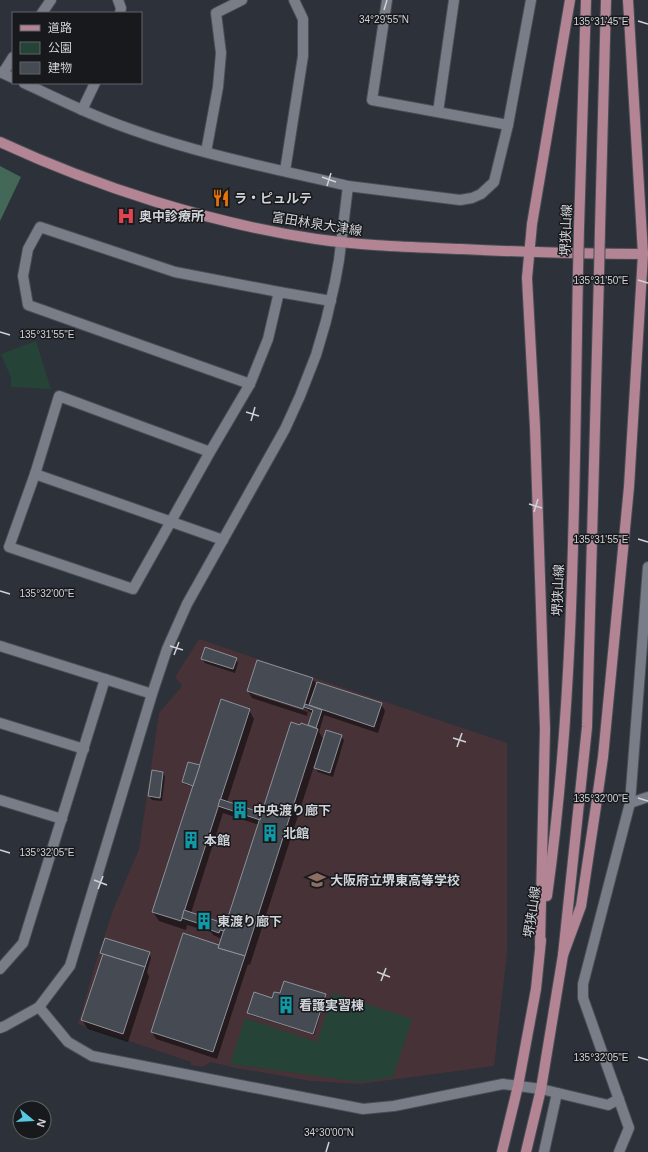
<svg xmlns="http://www.w3.org/2000/svg" width="648" height="1152" viewBox="0 0 648 1152" font-family="Helvetica,'Noto Sans JP',sans-serif">
<rect width="100%" height="100%" fill="#2d3139"/>
<polygon fill="#463237" points="199,639 507,743 507,953 494,1066 360,1084 311,1081 236,1068 211,1062 203,1067 190,1065 191,1062 78,1024 95,965 113,910 139,849 159,713 182,686 175,677"/>
<g fill="#254336">
<polygon points="36,341 51,389 11,387 11,378 1,354"/>
<polygon points="333,993 412,1019 393,1077 360,1082 230,1064 245,1018 317,1042"/>
</g>
<polygon fill="#436857" points="0,166 21,177 0,221"/>
<g fill="#0007" fill-rule="evenodd">
<polygon points="202,658 236,659 238,663 235,673 205,663"/>
<path d="M258,662L313,679L317,686L381,704L385,711L378,733L324,715L319,732L324,740L341,736L344,740L333,777L318,772L314,766L250,965L248,964L217,1059L156,1039L152,1032L220,946L222,939L213,935L211,932L187,925L186,930L159,921L153,912L194,787L184,784L183,782L200,767L249,710L254,719L227,802L261,814L309,727L313,713L308,711L307,716L252,698L248,691ZM252,692L308,710V712L252,694ZM223,813L259,825L227,925L191,913Z"/>
<polygon points="163,773 165,777 162,801 152,800 149,796"/>
<polygon points="101,953 149,953 151,958 147,972 149,977 128,1042 88,1029 82,1020 103,956"/>
<polygon points="325,995 326,997 314,1035 250,1015 248,1013 273,999"/>
</g>
<g fill="#464a53" stroke="#8c919a">
<polygon points="205,647 237,658 233,669 201,659"/>
<polygon points="257,660 313,678 303,709 247,691"/>
<polygon points="317,682 382,703 374,727 309,705"/>
<polygon points="221,699 250,709 181,921 152,912"/>
<polygon points="305,704 322,710 316,728 308,725 313,710 304,707"/>
<polygon points="291,722 300,725 301,723 318,729 245,956 218,948"/>
<polygon points="326,730 342,735 330,773 314,768"/>
<polygon points="188,762 200,765 193,786 182,782"/>
<polygon points="152,770 163,772 160,798 148,796"/>
<polygon points="220,799 262,813 260,820 218,806"/>
<polygon points="184,910 226,924 224,931 220,930 219,933 208,929 209,927 182,918"/>
<polygon points="183,933 219,945 218,948 245,956 213,1052 151,1032"/>
<polygon points="105,938 150,952 145,967 100,953"/>
<polygon points="103,954 145,967 123,1034 81,1020"/>
<polygon points="284,981 326,994 313,1034 247,1013 254,992 272,998 274,992 280,993"/>
</g>
<g fill="none" stroke-linecap="round" stroke-linejoin="round">
<g stroke="#494d54" stroke-width="12">
<g id="street">
<polyline points="118,0 121,8 120,13"/>
<polyline points="387,0 372,100 508,125"/>
<polyline points="42,13 51,0"/>
<polyline points="0,72 13,78"/>
<polyline points="3,73 13,57"/>
<path d="M24,83C60,100 95,117 133,130C203,155 276,169 348,186"/>
<polyline points="82,110 95,83"/>
<polyline points="438,112 454,0"/>
<polyline points="206,152 218,87 221,53 216,13 242,0"/>
<polyline points="285,171 303,56 303,19 294,0"/>
<polyline points="250,384 28,305 23,276 28,249 40,227 175,272 279,292"/>
<polyline points="210,452 59,396 35,474 9,547 133,589 210,452 250,384 268,339 279,292 331,301"/>
<polyline points="35,474 223,540"/>
<polyline points="0,646 105,679"/>
<polyline points="0,723 84,749"/>
<polyline points="0,800 62,819"/>
<polyline points="630,803 648,797"/>
<polyline points="0,969 23,943 105,679 152,694"/>
<polyline points="544,1152 557,1093"/>
</g>
</g>
<g stroke="#494d54" stroke-width="12">
<g id="secondary">
<polyline points="39,1007 68,1042 92,1056 363,1109 394,1106 503,1084 541,1089 608,1105 619,1099"/>
<polyline points="0,1028 5,1026 39,1007 70,966 152,694 167,649 187,604 285,429 300,396 316,355 326,321 335,282 339,260 348,186 460,200 472,198 481,194 494,182 508,125 531,0"/>
<polyline points="619,1152 629,1128 583,998 583,984 630,803 648,567"/>
</g>
</g>
<g stroke="#494d54" stroke-width="12">
<g id="primary">
<path d="M0,142C97,187 210,223 316,239C364,246 413,247 461,249C522,252 583,254 643,254"/>
<polyline points="579,228 586,0"/>
<polyline points="600,229 606,0"/>
<path d="M547,896C576,690 574,481 578,273"/>
<polyline points="540,945 545,729 535,427 527,278 532,224 570,0"/>
<polyline points="563,955 581,906 596,806 603,757 629,487 643,254 628,0"/>
<polyline points="502,1152 518,1086 536,989 541,940"/>
<polyline points="526,1152 541,1089 563,955 587,727 599,275"/>
</g>
</g>
<use href="#street" stroke="#797d87" stroke-width="10"/>
<use href="#secondary" stroke="#797d87" stroke-width="10"/>
<use href="#primary" stroke="#b28494" stroke-width="10"/>
<g stroke="#494d54" stroke-width="12" stroke-linecap="butt">
<g id="primary-bridge">
<polyline points="578,273 579,228"/>
<polyline points="599,275 600,229"/>
</g>
</g>
<use href="#primary-bridge" stroke="#b28494" stroke-width="10"/>
</g>
<path fill="none" stroke="#d0d3d8" stroke-width="1.5" d="M384,10L387,0M638,21L648,24M322,177L336,182M327,186L331,173M638,280L648,283M0,332L10,335M246,412L259,416M251,421L255,407M529,504L542,508M534,512L538,499M638,539L648,542M0,591L10,594M170,646L183,650M174,655L179,642M453,738L466,742M457,747L462,733M638,798L648,801M0,850L10,853M94,880L107,885M98,889L103,876M377,972L390,977M381,981L386,968M638,1057L648,1060M326,1152L329,1142"/>
<defs>
<g id="restaurant-bare" transform="scale(1.38)"><path d="M-5-6h1v4h1v-4h1v4h1v-4h1v5L-1.5 .5V6h-2V.5L-5-1ZM5-6V6H3V1.5H1.5Q1.5-4 5-6Z" fill="#e8710a" stroke="#17191c" stroke-width="2.5" paint-order="stroke"/></g>
<g id="hospital-bare" transform="scale(1.38)"><path d="M-5-5h3v3.5h4V-5h3V5h-3V1.5h-4V5h-3Z" fill="#e0444e" stroke="#17191c" stroke-width="2.5" paint-order="stroke"/></g>
<g id="building-bare" transform="scale(1.38)"><path d="M-4-6H4V6H1V3H-1V6H-4ZM-2.5-4.3h1.7v1.8h-1.7ZM.8-4.3h1.7v1.8H.8ZM-2.5-1h1.7V.8h-1.7ZM.8-1h1.7V.8H.8Z" fill="#0f9aa8" stroke="#17191c" stroke-width="2.5" paint-order="stroke"/></g>
<g id="school-bare" transform="scale(1.38)"><path d="M0-5L7-2L0 1L-7-2ZM-4 1L0 2.5L4 1V4Q0 6-4 4Z" fill="#8d6e63" stroke="#17191c" stroke-width="2.5" paint-order="stroke"/></g>
</defs>
<g fill-rule="evenodd">
<use href="#restaurant-bare" x="221" y="198"/>
<use href="#hospital-bare" x="126" y="216"/>
<use href="#building-bare" x="240" y="810"/>
<use href="#building-bare" x="270" y="833"/>
<use href="#building-bare" x="191" y="840"/>
<use href="#school-bare" x="317" y="880"/>
<use href="#building-bare" x="204" y="921"/>
<use href="#building-bare" x="286" y="1005"/>
</g>
<g text-anchor="middle" dominant-baseline="central" stroke-width="3" stroke-linejoin="round" paint-order="stroke">
<g font-size="13" font-weight="bold" fill="#d0d3d8" stroke="#17191c" text-anchor="start">
<text x="234" y="198">ラ・ピュルテ</text>
<text x="139" y="216">奥中診療所</text>
<text x="253" y="810">中央渡り廊下</text>
<text x="283" y="833">北館</text>
<text x="204" y="840">本館</text>
<text x="330" y="880">大阪府立堺東高等学校</text>
<text x="217" y="921">東渡り廊下</text>
<text x="299" y="1005">看護実習棟</text>
</g>
<g font-size="13" fill="#d0d3d8" stroke="#17191c">
<text transform="translate(317 224) rotate(9)">富田林泉大津線</text>
<text transform="translate(566 230) rotate(-88)">堺狭山線</text>
<text transform="translate(558 590) rotate(-88)">堺狭山線</text>
<text transform="translate(532 912) rotate(-82)">堺狭山線</text>
</g>
</g>
<g font-size="10" text-anchor="middle" fill="#d0d3d8" stroke="#17191c" stroke-width="3" stroke-linejoin="round" paint-order="stroke">
<text x="384" y="23">34°29'55"N</text>
<text x="601" y="25">135°31'45"E</text>
<text x="601" y="284">135°31'50"E</text>
<text x="47" y="338">135°31'55"E</text>
<text x="601" y="543">135°31'55"E</text>
<text x="47" y="597">135°32'00"E</text>
<text x="601" y="802">135°32'00"E</text>
<text x="47" y="856">135°32'05"E</text>
<text x="601" y="1061">135°32'05"E</text>
<text x="329" y="1136">34°30'00"N</text>
</g>
<rect x="12" y="12" width="130" height="72" fill="#17191c" stroke="#616367"/>
<rect x="20" y="25" width="20" height="6" fill="#b28494" stroke="#616367"/>
<text x="48" y="32" font-size="12" fill="#d0d3d8">道路</text>
<rect x="20" y="42" width="20" height="12" fill="#254336" stroke="#616367"/>
<text x="48" y="52" font-size="12" fill="#d0d3d8">公園</text>
<rect x="20" y="62" width="20" height="12" fill="#464a53" stroke="#616367"/>
<text x="48" y="72" font-size="12" fill="#d0d3d8">建物</text>
<g transform="translate(32 1120) rotate(108)"><circle r="19" fill="#17191c" stroke="#616367"/>
<path d="M0-3L7 15L0 10L-7 15Z" fill="#57c9e2"/>
<text y="-6" font-size="11" font-weight="bold" text-anchor="middle" fill="#d0d3d8">N</text>
</g>
</svg>
